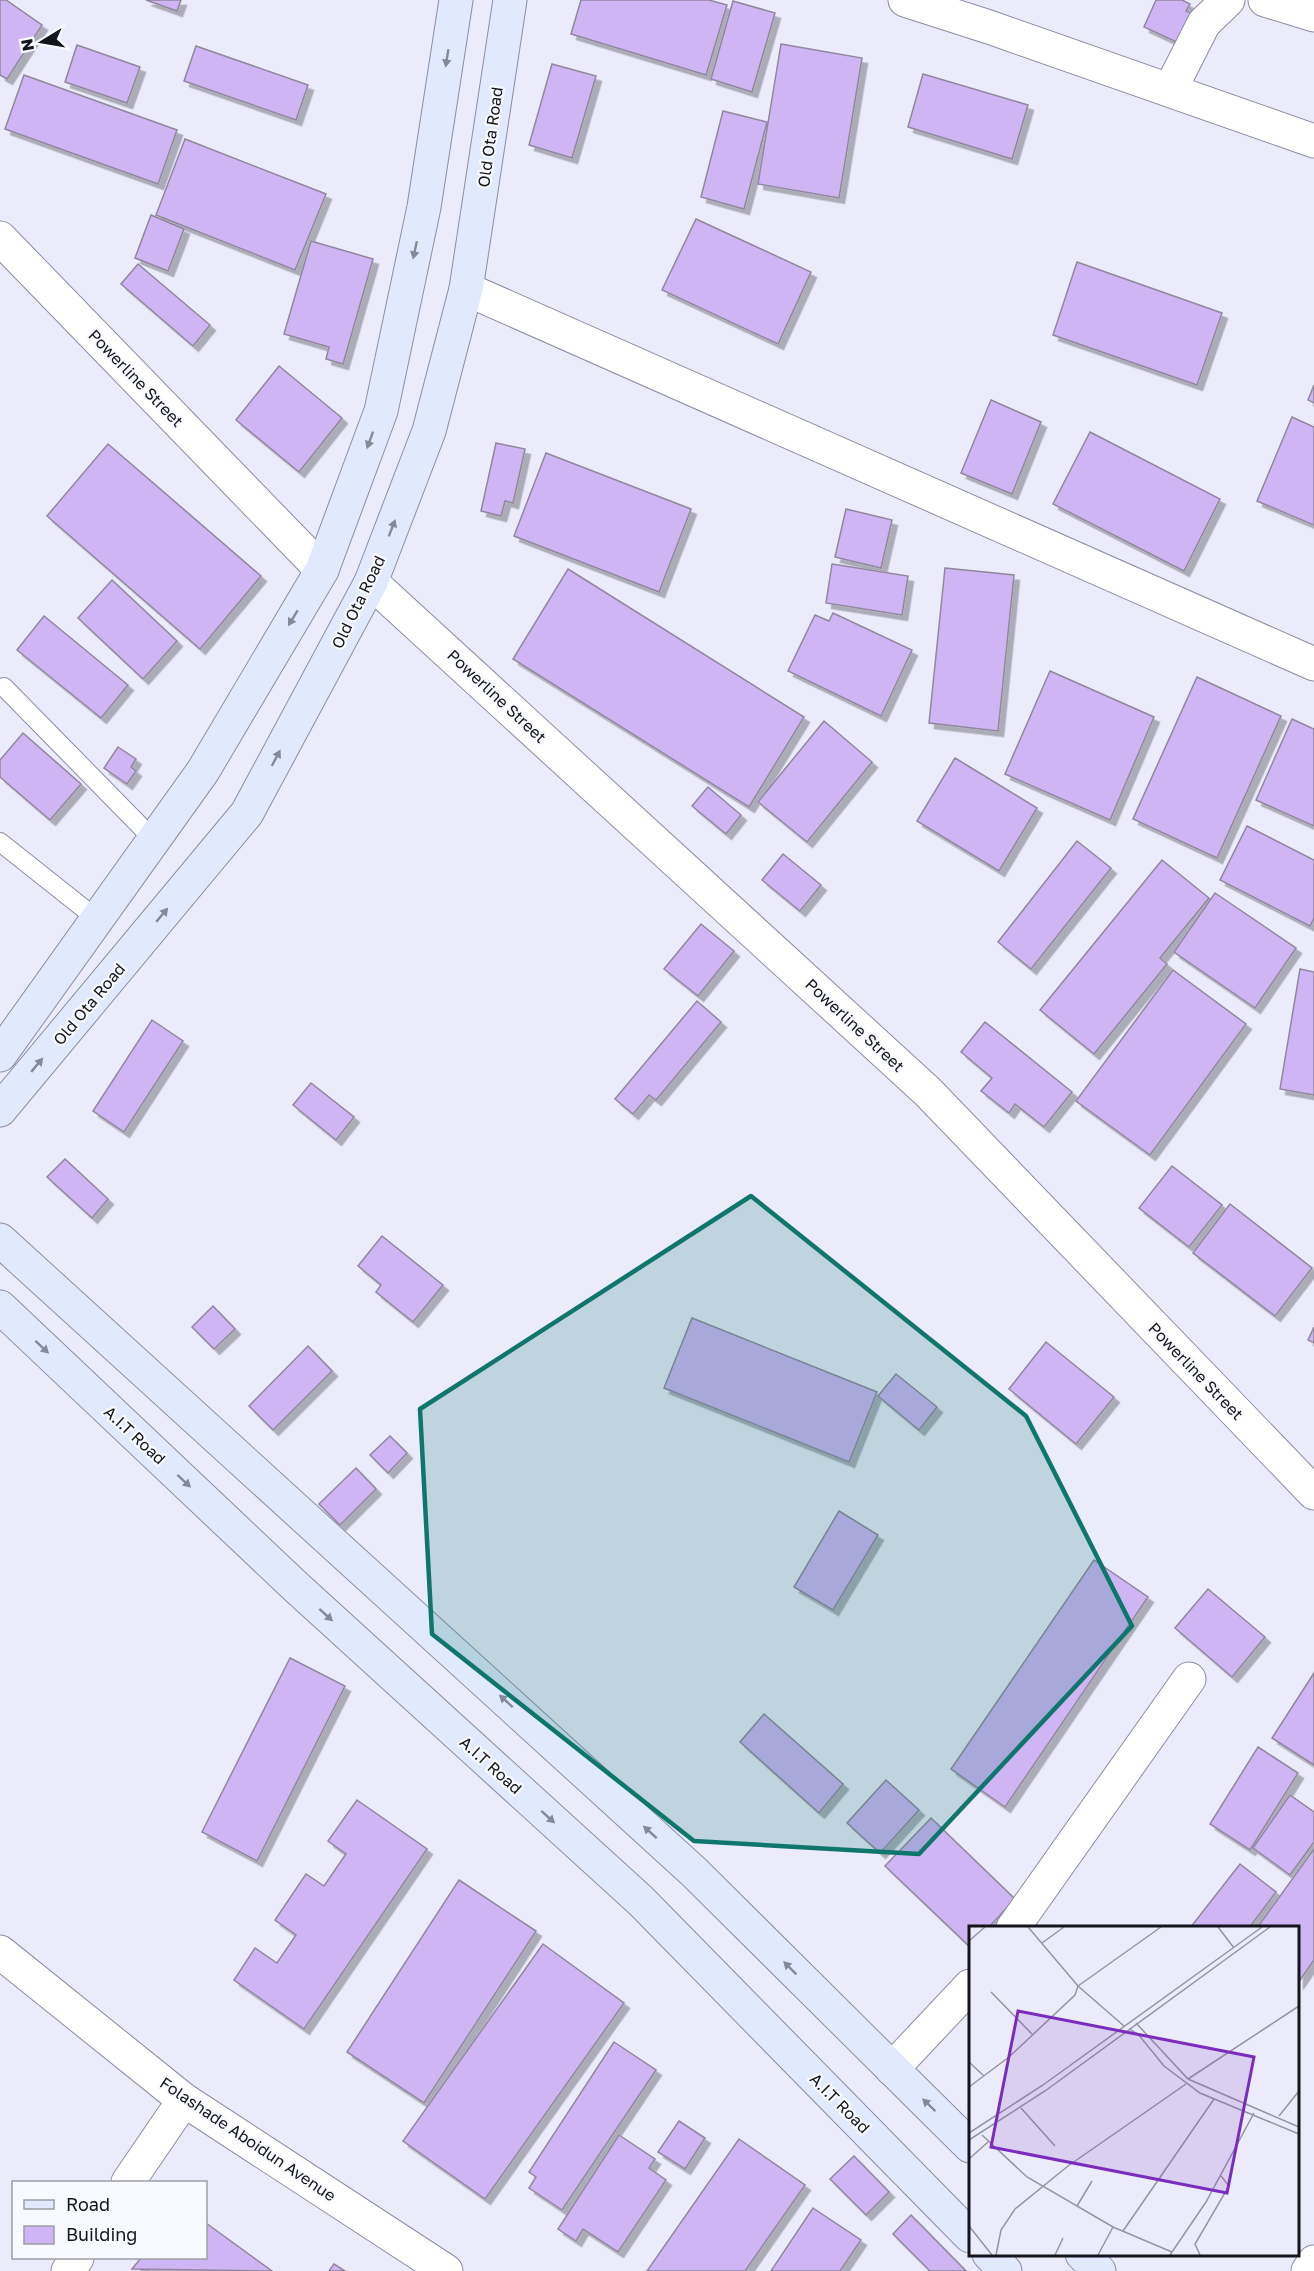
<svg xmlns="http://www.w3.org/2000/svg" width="1314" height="2271" viewBox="0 0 1314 2271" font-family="'Golos Text',sans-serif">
<defs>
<filter id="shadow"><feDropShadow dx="5.5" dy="5.5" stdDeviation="0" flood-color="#0004"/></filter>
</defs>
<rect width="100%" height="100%" fill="#ebebfb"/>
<g fill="#d0b5f5" stroke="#90879d" stroke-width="1.5" filter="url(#shadow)">
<polygon points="0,0 6,0 42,25 7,79 0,75"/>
<polygon points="146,0 181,0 177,11"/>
<polygon points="581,0 709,0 727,5 706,75 571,34"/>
<polygon points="1156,0 1182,0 1190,4 1186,11 1195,15 1181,44 1144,27"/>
<polygon points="733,1 775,13 752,92 711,79"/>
<polygon points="781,44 862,58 839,198 758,184"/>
<polygon points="77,45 140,67 127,103 65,82"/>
<polygon points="196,46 308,85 296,120 184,81"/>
<polygon points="552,64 596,76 572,158 529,145"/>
<polygon points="923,74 1028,105 1012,159 908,127"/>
<polygon points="24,75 177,130 158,184 5,129"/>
<polygon points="723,111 767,122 744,209 701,197"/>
<polygon points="185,139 326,194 295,270 156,215"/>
<polygon points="151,215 184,229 168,271 135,258"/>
<polygon points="696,219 811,272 778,344 662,290"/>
<polygon points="311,241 373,259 343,364 326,359 329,347 284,334"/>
<polygon points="1077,262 1222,313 1197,385 1053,335"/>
<polygon points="138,264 210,325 193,346 121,284"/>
<polygon points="279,366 342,418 299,472 236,420"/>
<polygon points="1314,385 1314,403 1308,400"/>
<polygon points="991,400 1041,422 1012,494 961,473"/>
<polygon points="1292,417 1314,427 1314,525 1257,501"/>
<polygon points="1090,432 1220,499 1184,571 1053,504"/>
<polygon points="496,443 525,449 513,503 505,501 501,516 481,511"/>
<polygon points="108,444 261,576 200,649 47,516"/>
<polygon points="546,453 691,509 659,592 514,536"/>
<polygon points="846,509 892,520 881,568 835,557"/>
<polygon points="832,564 908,576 902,615 826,603"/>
<polygon points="945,568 1014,575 998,731 929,723"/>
<polygon points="568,569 804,717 749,807 513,659"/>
<polygon points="112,580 177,641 143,679 78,618"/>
<polygon points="833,613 912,650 881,716 788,671 815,615 829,621"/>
<polygon points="44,616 128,685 101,718 17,650"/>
<polygon points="1050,671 1154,717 1110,820 1005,774"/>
<polygon points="1197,677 1281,716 1217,858 1133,819"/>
<polygon points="1292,719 1314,729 1314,826 1256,800"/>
<polygon points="824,721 872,762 807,842 758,802"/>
<polygon points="23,733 81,784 50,820 0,777 0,760"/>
<polygon points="118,747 136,759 131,767 136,771 127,784 104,768"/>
<polygon points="955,758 1037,808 999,871 917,821"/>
<polygon points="708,787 741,815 726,834 692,806"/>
<polygon points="1247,826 1314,860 1314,918 1310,926 1220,880"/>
<polygon points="1077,841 1111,868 1031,969 998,942"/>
<polygon points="783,854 821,885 800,911 762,880"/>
<polygon points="1162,860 1209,898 1160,958 1167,964 1094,1054 1040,1010"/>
<polygon points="1215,893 1296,948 1255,1008 1174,952"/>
<polygon points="701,924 734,951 698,996 664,969"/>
<polygon points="1300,969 1314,972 1314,1095 1280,1089"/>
<polygon points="1173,970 1246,1024 1150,1155 1076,1101"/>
<polygon points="697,1001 721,1022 656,1100 649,1095 633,1114 615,1099"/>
<polygon points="152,1020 183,1041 124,1132 93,1111"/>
<polygon points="985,1022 1072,1092 1044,1127 1015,1104 1009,1113 981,1091 992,1078 961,1052"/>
<polygon points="311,1083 354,1117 336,1140 293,1105"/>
<polygon points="65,1159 108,1199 92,1218 47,1177"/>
<polygon points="1172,1166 1222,1205 1189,1247 1139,1208"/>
<polygon points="1230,1204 1312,1268 1275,1316 1193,1253"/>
<polygon points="382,1236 443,1285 413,1322 376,1292 381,1285 358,1266"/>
<polygon points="213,1306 235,1329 214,1349 192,1327"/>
<polygon points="692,1318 877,1392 849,1462 664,1388"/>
<polygon points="1314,1327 1314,1343 1308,1340"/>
<polygon points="1046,1342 1114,1397 1076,1444 1009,1389"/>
<polygon points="308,1346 332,1371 273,1430 249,1406"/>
<polygon points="896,1374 937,1407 919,1430 878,1396"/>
<polygon points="390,1436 407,1453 388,1473 370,1455"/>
<polygon points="356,1468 376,1489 340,1525 319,1504"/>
<polygon points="839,1511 878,1535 833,1610 794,1587"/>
<polygon points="1094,1560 1148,1597 1005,1807 951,1769"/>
<polygon points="1208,1589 1265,1637 1232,1677 1175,1628"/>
<polygon points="290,1658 345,1686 257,1861 202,1832"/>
<polygon points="1314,1673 1314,1765 1272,1738"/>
<polygon points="764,1714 843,1784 819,1813 740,1742"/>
<polygon points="1258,1747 1298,1773 1250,1850 1210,1824"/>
<polygon points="886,1780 919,1810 880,1853 847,1823"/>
<polygon points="1290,1795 1314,1812 1314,1842 1290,1875 1253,1848"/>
<polygon points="357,1800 427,1849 304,2029 234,1980 255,1948 277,1963 296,1935 275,1920 306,1874 324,1886 346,1854 328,1841"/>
<polygon points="931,1818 1015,1899 988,1928 970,1928 970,1947 885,1866"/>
<polygon points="1314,1849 1314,1960 1298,1983 1298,1928 1257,1928"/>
<polygon points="1240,1864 1276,1892 1249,1928 1190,1928"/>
<polygon points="459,1880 536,1931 424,2103 347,2052"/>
<polygon points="543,1944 624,2003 485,2199 403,2141"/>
<polygon points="614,2042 656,2070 562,2210 529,2188 536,2177 529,2172"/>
<polygon points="679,2121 705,2138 685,2169 658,2152"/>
<polygon points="619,2135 655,2159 649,2168 666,2180 618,2252 583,2229 576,2241 558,2229"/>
<polygon points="739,2139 805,2185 745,2271 647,2271"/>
<polygon points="854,2156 889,2192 866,2215 830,2179"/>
<polygon points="813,2208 861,2240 840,2271 771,2271"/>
<polygon points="911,2215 966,2271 930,2271 893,2234"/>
<polygon points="206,2223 272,2271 132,2269 141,2258 206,2258"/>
<polygon points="334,2264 345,2271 329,2271"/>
</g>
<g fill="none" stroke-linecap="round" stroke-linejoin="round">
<g stroke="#8c8da4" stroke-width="20">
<g id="lane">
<polyline points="4,687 154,840"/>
<polyline points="0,842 97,919"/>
</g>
</g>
<g stroke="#8c8da4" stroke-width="35">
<g id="street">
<polyline points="905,0 989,27 1314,141"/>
<polyline points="1265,0 1314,15"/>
<polyline points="1170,90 1204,23 1228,0"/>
<polyline points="0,238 322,570"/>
<polyline points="466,289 1314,664"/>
<polyline points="371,582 928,1092 1314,1493"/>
<polyline points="1013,1928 1189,1679"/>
<polyline points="0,1952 184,2100 446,2271"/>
<polyline points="892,2069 970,1986"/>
<polyline points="128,2182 184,2100"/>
<polyline points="68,2271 77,2258"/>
<polyline points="1308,2271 1314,2262"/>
</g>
</g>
<g stroke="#8c8da4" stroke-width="35">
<g id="secondary">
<polyline points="0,1055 203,771 322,570 381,411 424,207 456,0"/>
<polyline points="0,1110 247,813 371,582 429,431 466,289 510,0"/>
<polyline points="0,1240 694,1872 970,2146"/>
<polyline points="0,1307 295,1586 641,1901 970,2236"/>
<polyline points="989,2254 1005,2271"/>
<polyline points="1082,2254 1099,2271"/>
</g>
</g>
<use href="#lane" stroke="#fff" stroke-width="18"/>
<use href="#street" stroke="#fff" stroke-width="33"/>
<use href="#secondary" stroke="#e0e9fd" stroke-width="33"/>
</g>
<defs><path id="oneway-solid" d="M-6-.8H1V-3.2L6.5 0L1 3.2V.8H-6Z" transform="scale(1.5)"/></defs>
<g fill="#848998">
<use href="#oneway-solid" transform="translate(447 58) rotate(99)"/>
<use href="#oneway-solid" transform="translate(415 250) rotate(102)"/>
<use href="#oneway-solid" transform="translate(370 440) rotate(110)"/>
<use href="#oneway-solid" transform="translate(392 528) rotate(-69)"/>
<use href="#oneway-solid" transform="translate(293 618) rotate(121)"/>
<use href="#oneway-solid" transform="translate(276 758) rotate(-62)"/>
<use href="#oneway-solid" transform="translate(162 915) rotate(-50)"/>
<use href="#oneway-solid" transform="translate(37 1065) rotate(-50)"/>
<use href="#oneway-solid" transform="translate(42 1347) rotate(43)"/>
<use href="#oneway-solid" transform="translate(184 1481) rotate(43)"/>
<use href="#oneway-solid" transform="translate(326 1615) rotate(42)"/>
<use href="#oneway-solid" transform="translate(506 1701) rotate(-138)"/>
<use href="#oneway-solid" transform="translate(548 1817) rotate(42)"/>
<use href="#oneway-solid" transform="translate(650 1832) rotate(-138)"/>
<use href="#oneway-solid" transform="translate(790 1968) rotate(-135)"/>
<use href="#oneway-solid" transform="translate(929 2105) rotate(-136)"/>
</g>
<path fill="#0f766e" fill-opacity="0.2" stroke="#0f766e" stroke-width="4.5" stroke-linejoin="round" d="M751,1196L1026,1416L1132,1626L919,1854L694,1841L432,1634L420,1409Z"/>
<g text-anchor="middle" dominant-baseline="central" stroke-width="4.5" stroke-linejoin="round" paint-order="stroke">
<g font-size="16" fill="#14141d" stroke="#f9faff">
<text transform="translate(490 137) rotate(-82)">Old Ota Road</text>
<text transform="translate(136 378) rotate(46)">Powerline Street</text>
<text transform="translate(358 602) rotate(-64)">Old Ota Road</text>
<text transform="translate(497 696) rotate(43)">Powerline Street</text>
<text transform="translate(89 1004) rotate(-50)">Old Ota Road</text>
<text transform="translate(855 1025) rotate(43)">Powerline Street</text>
<text transform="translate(1196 1371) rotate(46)">Powerline Street</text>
<text transform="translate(135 1435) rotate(43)">A.I.T Road</text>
<text transform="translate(491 1765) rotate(42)">A.I.T Road</text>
<text transform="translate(840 2103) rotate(45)">A.I.T Road</text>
<text transform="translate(248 2139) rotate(34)">Folashade Aboidun Avenue</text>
</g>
</g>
<g transform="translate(969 1926)">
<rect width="330" height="330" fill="#ebebfb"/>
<path fill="none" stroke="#9595a2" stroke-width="1.5" d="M59,1L109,60L155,100M249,1L265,22M0,15L16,1M73,17L95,1M109,60L192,1M22,66L63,108M167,97L219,153L330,201M160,103L169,108L195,140L231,167L330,208M0,136L15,150M219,153L330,80M0,161L40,131L106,69L109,60M52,182L86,220M310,190L330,165M0,207L74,159L293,1M13,209L58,251L144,301L203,326M0,214L76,165L301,1M0,233L19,216M108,280L123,255M0,300L23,329M154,305L245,173M27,329L32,304L46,283L99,240L217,158M86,329L94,312M129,329L144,301M201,329L237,276L285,187M231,329L226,318L260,260L252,250"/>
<path fill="#7b2cbf" fill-opacity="0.15" stroke="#7b2cbf" stroke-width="3" d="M49,85L285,131L258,267L22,221Z"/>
<rect width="330" height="330" fill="none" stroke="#14141d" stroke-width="3"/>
</g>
<rect x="12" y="2181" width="195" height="78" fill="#f9faff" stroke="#9d9ea5" stroke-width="1.5"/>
<rect x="24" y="2200" width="30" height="9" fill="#e0e9fd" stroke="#9d9ea5" stroke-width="1.5"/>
<text x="66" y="2211" font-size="18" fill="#14141d">Road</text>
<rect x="24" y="2226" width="30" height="18" fill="#d0b5f5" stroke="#9d9ea5" stroke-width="1.5"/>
<text x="66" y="2241" font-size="18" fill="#14141d">Building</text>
<g transform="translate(42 42) rotate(259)" stroke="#f9faff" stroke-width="4.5" paint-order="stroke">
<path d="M0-4.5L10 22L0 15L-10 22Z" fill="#14141d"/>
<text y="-9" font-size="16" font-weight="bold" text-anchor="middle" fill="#14141d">N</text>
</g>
</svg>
